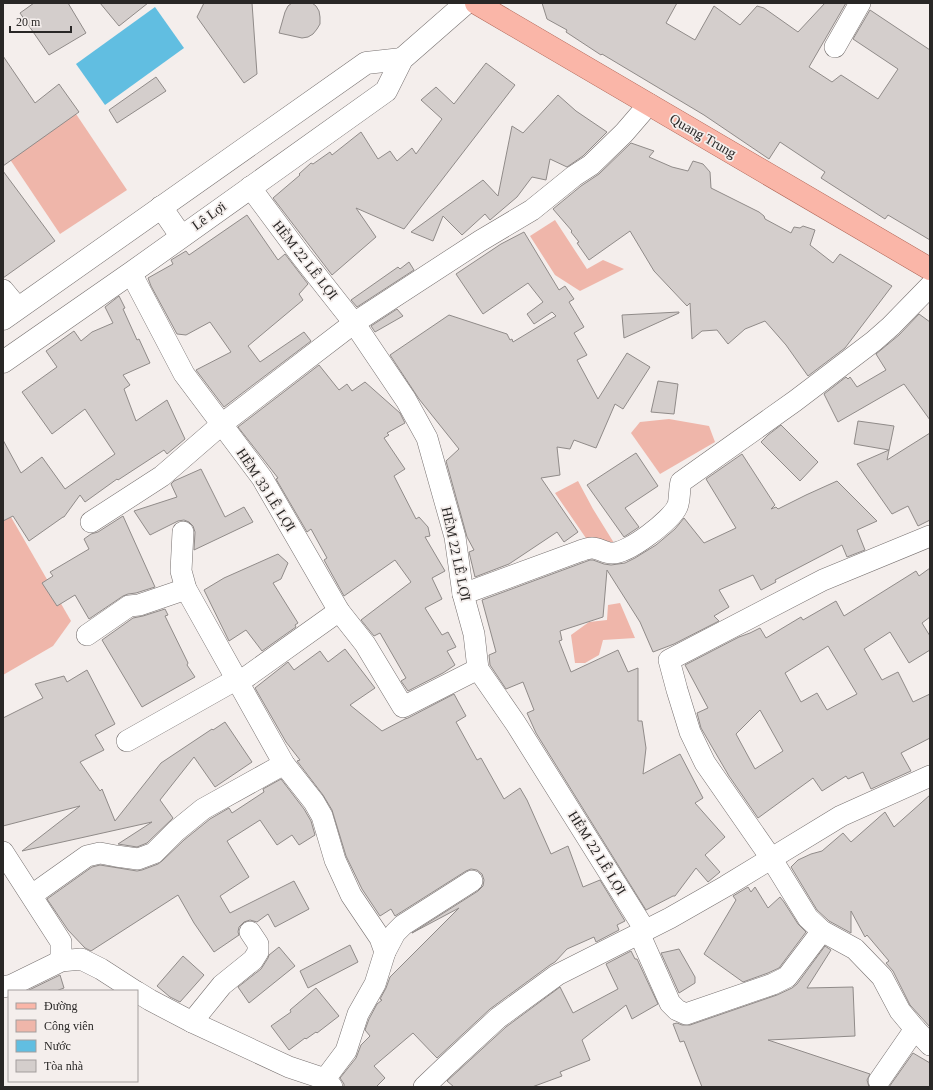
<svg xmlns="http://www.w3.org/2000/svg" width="933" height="1090" viewBox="0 0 933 1090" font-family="Georgia,serif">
<rect width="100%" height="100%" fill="#f4eeec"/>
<g fill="#efb6aa">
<polygon points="72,108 127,190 60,234 5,152"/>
<polygon points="555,220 587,269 603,260 624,269 580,291 555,275 530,236"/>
<polygon points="669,419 709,426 715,442 660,474 631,433 640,422"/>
<polygon points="578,481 593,509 614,543 590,544 555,493"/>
<polygon points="11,517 71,621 53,646 3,675 3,521"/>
<polygon points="620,603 635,638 603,640 599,655 585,663 575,663 571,635 589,622 607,620 608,605"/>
</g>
<polygon fill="#61bee1" points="155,7 184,48 105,105 76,64"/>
<g fill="#d4cecc" stroke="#908b89" fill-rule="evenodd">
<polygon points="34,3 68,3 86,33 49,55 20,13"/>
<polygon points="100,3 148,3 119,26"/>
<polygon points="204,3 252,3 257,74 244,83 197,17"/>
<polygon points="292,3 312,3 316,6 319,11 320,17 320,24 317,29 313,34 308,37 302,38 279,33 285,12 288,6"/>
<polygon points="542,3 677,3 666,23 695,40 714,6 740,25 757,6 764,8 798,32 825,3 846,3 809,67 832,82 841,75 878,99 898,69 853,39 870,10 930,50 930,240 888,215 885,219 821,178 825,172 780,142 769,159 704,115 602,54 601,55 566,32 567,30 547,19"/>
<polygon points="3,56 35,103 59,84 79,112 3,166"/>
<polygon points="486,63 515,85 404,229 356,208 376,237 332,275 273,198 300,175 299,174 311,163 313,164 330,152 332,155 361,132 378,159 390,151 397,161 412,148 416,154 442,119 421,100 436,87 454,104"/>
<polygon points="156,77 166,91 117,123 109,110"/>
<polygon points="558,95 576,111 607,132 583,156 567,167 550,159 546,180 532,177 517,197 490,220 485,214 462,235 443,216 433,241 411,232 483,180 498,196 512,126 523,133"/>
<polygon points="631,143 654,151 649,157 672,167 688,171 693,161 703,164 710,172 711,188 759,212 764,216 765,219 791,233 794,227 800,228 803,226 815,230 810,245 833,263 840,254 892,286 845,348 808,376 786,345 765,321 745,329 728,344 717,330 702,331 692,339 690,303 687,306 654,271 630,231 589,260 577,243 579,242 571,232 572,231 553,209 581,186 599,174"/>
<polygon points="3,171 55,241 3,278"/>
<polygon points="247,215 278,260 285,254 308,284 299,294 303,300 248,346 260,362 304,332 311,341 224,407 196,370 231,352 210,322 186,335 177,334 151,286 148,278 173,264 171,260 186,251 189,255"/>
<polygon points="524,232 559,290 565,286 574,299 569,302 584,327 574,333 587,355 577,360 598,399 627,353 650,367 623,409 615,404 596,448 574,440 570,449 557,447 560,475 541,478 578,532 564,542 557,532 509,564 475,577 469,552 474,550 467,537 446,461 459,449 419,399 390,355 449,315 507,334 510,340 512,339 513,342 556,316 552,312 534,324 527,314 543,302 528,283 483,314 456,274 501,244"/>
<polygon points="409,262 414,270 357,307 351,300 398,267 400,269"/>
<polygon points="119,296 125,308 123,309 137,340 139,339 150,363 123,375 130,385 124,389 136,421 167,400 185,439 167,454 164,450 118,480 117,479 85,502 80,495 64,517 63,517 29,541 13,516 3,521 3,440 21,473 42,457 65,489 115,454 85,409 52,434 22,392 57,367 46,351 74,331 81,341 92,332 113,323 105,307"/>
<polygon points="397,309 403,316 375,332 371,326"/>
<polygon points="679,312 679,313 624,338 622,315"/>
<polygon points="919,314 930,322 930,420 904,384 838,422 824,394 846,377 848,379 850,377 857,387 886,370 876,354 899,335"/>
<polygon points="319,365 339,390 347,384 352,391 365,382 400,413 405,423 387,433 389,435 384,438 405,469 394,476 416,519 419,517 428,527 430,536 425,537 445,571 432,578 442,599 425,608 442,635 448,632 456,647 447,651 455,665 443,673 408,691 401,681 406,678 380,633 374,636 361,620 411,582 395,560 344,596 324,560 327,558 311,529 307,532 276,479 278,478 238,427"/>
<polygon points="658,381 678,384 674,414 651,412"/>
<polygon points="858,421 894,426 887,460 930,433 930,520 918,526 908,506 892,514 857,464 889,450 854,444"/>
<polygon points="781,425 818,462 800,481 761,442 768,435"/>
<polygon points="636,453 658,486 625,508 639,527 624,537 587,485"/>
<polygon points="742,454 775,505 771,509 776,507 778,509 806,495 837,481 877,521 857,530 865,550 847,557 842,545 775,580 776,582 761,590 753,575 719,590 729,607 714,616 719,621 674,644 653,652 640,622 607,570 603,617 560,631 562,640 559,641 571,672 618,650 628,672 638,668 638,721 642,721 646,748 643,774 680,754 703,798 695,803 725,837 705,855 720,872 708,882 696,868 675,896 673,896 646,910 536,733 527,713 534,710 523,682 506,689 490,665 489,655 496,652 482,600 590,560 593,560 604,564 611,565 625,563 635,558 656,545 675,529 684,518 704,543 736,528 706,479"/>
<polygon points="201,469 225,517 244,507 253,522 194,550 195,532 193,526 189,522 184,520 178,521 150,535 134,511 177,497 171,484 174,481"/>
<polygon points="123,516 155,587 136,593 128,594 123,596 89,619 75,595 57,606 42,583 53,576 50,572 89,549 84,539 91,534 98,532"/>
<polygon points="278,554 288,563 281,579 273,583 298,623 295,625 296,627 262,651 246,630 229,641 204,590 224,578"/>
<path d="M930,568V617L922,623L930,636V650L909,663L890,632L864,649L882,680L898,672L913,702L930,694V738L901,753L911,771L871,789L863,772L848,779L846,776L822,791L813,778L758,818L729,776L701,728L697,713L708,708L685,665L739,637L750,633L760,628L766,638L801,617L803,620L836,601L844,616L916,571L919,576ZM828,646L857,694L827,710L817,693L801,702L785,673ZM760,710L783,751L755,769L736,734Z"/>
<polygon points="165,609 168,615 165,616 188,663 187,665 195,677 142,707 102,640 133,618 143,616"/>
<polygon points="345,649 375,688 350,705 382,731 405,719 408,718 454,694 466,716 456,722 477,760 481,758 504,799 520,788 527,800 551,854 568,846 583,887 600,880 625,921 617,925 619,930 596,942 594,937 567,949 555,962 550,965 490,1009 437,1058 413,1033 374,1066 385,1078 376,1087 344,1087 344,1084 340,1078 356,1058 361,1045 370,1036 365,1030 369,1019 377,1004 382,1000 380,999 386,988 390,977 459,908 412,933 478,891 483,886 484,880 482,874 477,870 471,869 466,871 395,916 391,909 380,916 362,889 346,856 332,810 323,795 297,761 300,760 286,742 255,688 288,662 294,670 320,651 328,662"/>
<polygon points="87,670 115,724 95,735 104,750 80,762 100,791 102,789 115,821 161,763 212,729 213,730 225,722 252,762 215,787 194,757 160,800 173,818 147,843 137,847 118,844 152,822 22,851 80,806 3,826 3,718 43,698 35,684 64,676 67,682"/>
<polygon points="281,779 304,809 311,821 315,835 299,845 292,835 277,845 260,820 227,841 249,877 220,896 230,913 294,881 309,909 275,927 268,914 257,922 250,920 244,922 239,927 238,932 239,935 214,952 194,923 178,895 91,951 85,948 68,930 47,899 92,867 100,865 137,871 142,870 158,864 162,861 184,840 210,819 229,808 232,813 264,792 263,789"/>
<polygon points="930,795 930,1027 910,1005 893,971 886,963 889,961 867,935 865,937 851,911 851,933 829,921 817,910 791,867 798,860 811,854 822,851 843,833 851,842 885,812 894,827"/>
<polygon points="748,887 751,892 755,887 768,908 780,897 784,902 798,924 806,932 779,968 768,973 743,982 704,954 736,900 733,896"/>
<polygon points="350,945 358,962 308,988 300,971"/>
<polygon points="825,946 831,950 807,988 853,987 855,1036 768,1040 870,1074 867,1080 869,1087 702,1087 684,1041 680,1042 673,1024 677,1023 682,1025 690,1025 777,995 792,988 797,984"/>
<polygon points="279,947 295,966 249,1003 238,987 261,969 268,958 269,955"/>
<polygon points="679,949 695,977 695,983 679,993 661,953"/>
<polygon points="631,951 635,959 637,959 658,1004 632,1019 626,1005 582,1040 590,1060 560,1072 562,1076 532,1087 454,1087 447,1081 506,1027 560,987 573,1013 618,989 606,964"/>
<polygon points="183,956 204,975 180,1002 170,997 157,986"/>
<polygon points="60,975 64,988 56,991 27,991"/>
<polygon points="316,988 339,1016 317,1033 316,1032 306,1039 305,1038 289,1050 271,1026 291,1012 290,1010"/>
<polygon points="913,1053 930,1063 930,1087 889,1087"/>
</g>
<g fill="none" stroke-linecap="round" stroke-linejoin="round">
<g stroke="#777170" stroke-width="22">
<g id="street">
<polyline points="835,47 860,3"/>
<polyline points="250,187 302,257 354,323 406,400 427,438 455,537 463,594 474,634 478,669 516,724 645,930"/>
<polyline points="131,273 184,374 262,478 339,611 365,644 403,707 478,669"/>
<polyline points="3,290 18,308"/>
<polyline points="91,522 162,476 222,424 354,323 480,241 532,210 574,176 591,165 624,133 649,104"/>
<polyline points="183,532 181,571 186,589 284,764 314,802 322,816 335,860 351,895 380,938 385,952 375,984 358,1014 346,1051 325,1079"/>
<polyline points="930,536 823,580 669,660 677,690 690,732 705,763 771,858 808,918 822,931 855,949 882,977 900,1011 915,1029 930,1045"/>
<path d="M463,594L580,551C583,550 588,548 592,548C599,548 606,554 613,553C629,553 671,520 677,507C680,503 679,488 681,482L795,401L874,341L891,326L930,286"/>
<polyline points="87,635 129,606 139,605 186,589"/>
<polyline points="238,683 339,611"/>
<polyline points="127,741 237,679"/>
<polyline points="3,852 61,942 61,961"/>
<polyline points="32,895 87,856 100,853 116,856 138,859 154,853 176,831 203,809 284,764"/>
<polyline points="639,933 670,1003 677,1010 686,1014 773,984 787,977 822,931"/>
<polyline points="385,952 395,933 403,925 472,881"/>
<polyline points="3,987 12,985 61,961 81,959 101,969 135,991"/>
<polyline points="137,992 150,1000 192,1022 289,1067 325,1079 332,1087"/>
<polyline points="192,1022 222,985 253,960 258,952 258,944 250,932"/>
<polyline points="879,1081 915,1029"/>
<polyline points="424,1087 446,1066 498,1018 557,975 670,918 726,886 841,816 930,776"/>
</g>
</g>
<g stroke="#777170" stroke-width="23">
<g id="secondary">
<polyline points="161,207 181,236"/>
<polyline points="3,319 366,63 402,59"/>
<polyline points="3,362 131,273 386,91 402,59 466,3"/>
</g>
</g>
<g stroke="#af6455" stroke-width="23">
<polyline id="primary" points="476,3 930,269"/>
</g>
<use href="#street" stroke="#fff" stroke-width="21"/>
<use href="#secondary" stroke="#fff" stroke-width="22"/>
<use href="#primary" stroke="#fab6a8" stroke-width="22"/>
</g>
<g text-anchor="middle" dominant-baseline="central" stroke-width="3.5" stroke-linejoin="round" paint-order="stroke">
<g font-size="14" fill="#292726" stroke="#f4eeec">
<text transform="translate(703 136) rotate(30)">Quang Trung</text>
<text transform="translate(209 216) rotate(-36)">Lê Lợi</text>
<text transform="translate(305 260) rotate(52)">HẺM 22 LÊ LỢI</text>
<text transform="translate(266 490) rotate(57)">HẺM 33 LÊ LỢI</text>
<text transform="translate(456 554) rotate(78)">HẺM 22 LÊ LỢI</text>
<text transform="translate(597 853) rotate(58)">HẺM 22 LÊ LỢI</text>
</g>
</g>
<rect width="933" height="1090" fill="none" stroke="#292726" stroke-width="8"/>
<rect x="8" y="990" width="130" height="92" fill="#f4eeec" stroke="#a39e9d"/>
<rect x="16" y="1003" width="20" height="6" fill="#fab6a8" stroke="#a39e9d"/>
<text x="44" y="1010" font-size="12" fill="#292726">Đường</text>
<rect x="16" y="1020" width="20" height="12" fill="#efb6aa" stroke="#a39e9d"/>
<text x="44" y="1030" font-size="12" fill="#292726">Công viên</text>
<rect x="16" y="1040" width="20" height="12" fill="#61bee1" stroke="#a39e9d"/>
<text x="44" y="1050" font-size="12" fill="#292726">Nước</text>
<rect x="16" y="1060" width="20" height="12" fill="#d4cecc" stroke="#a39e9d"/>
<text x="44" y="1070" font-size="12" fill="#292726">Tòa nhà</text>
<path d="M10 26v6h61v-6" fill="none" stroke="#292726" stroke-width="2"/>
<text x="16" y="26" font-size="12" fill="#292726" stroke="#f4eeec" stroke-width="3" paint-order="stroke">20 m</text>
</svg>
